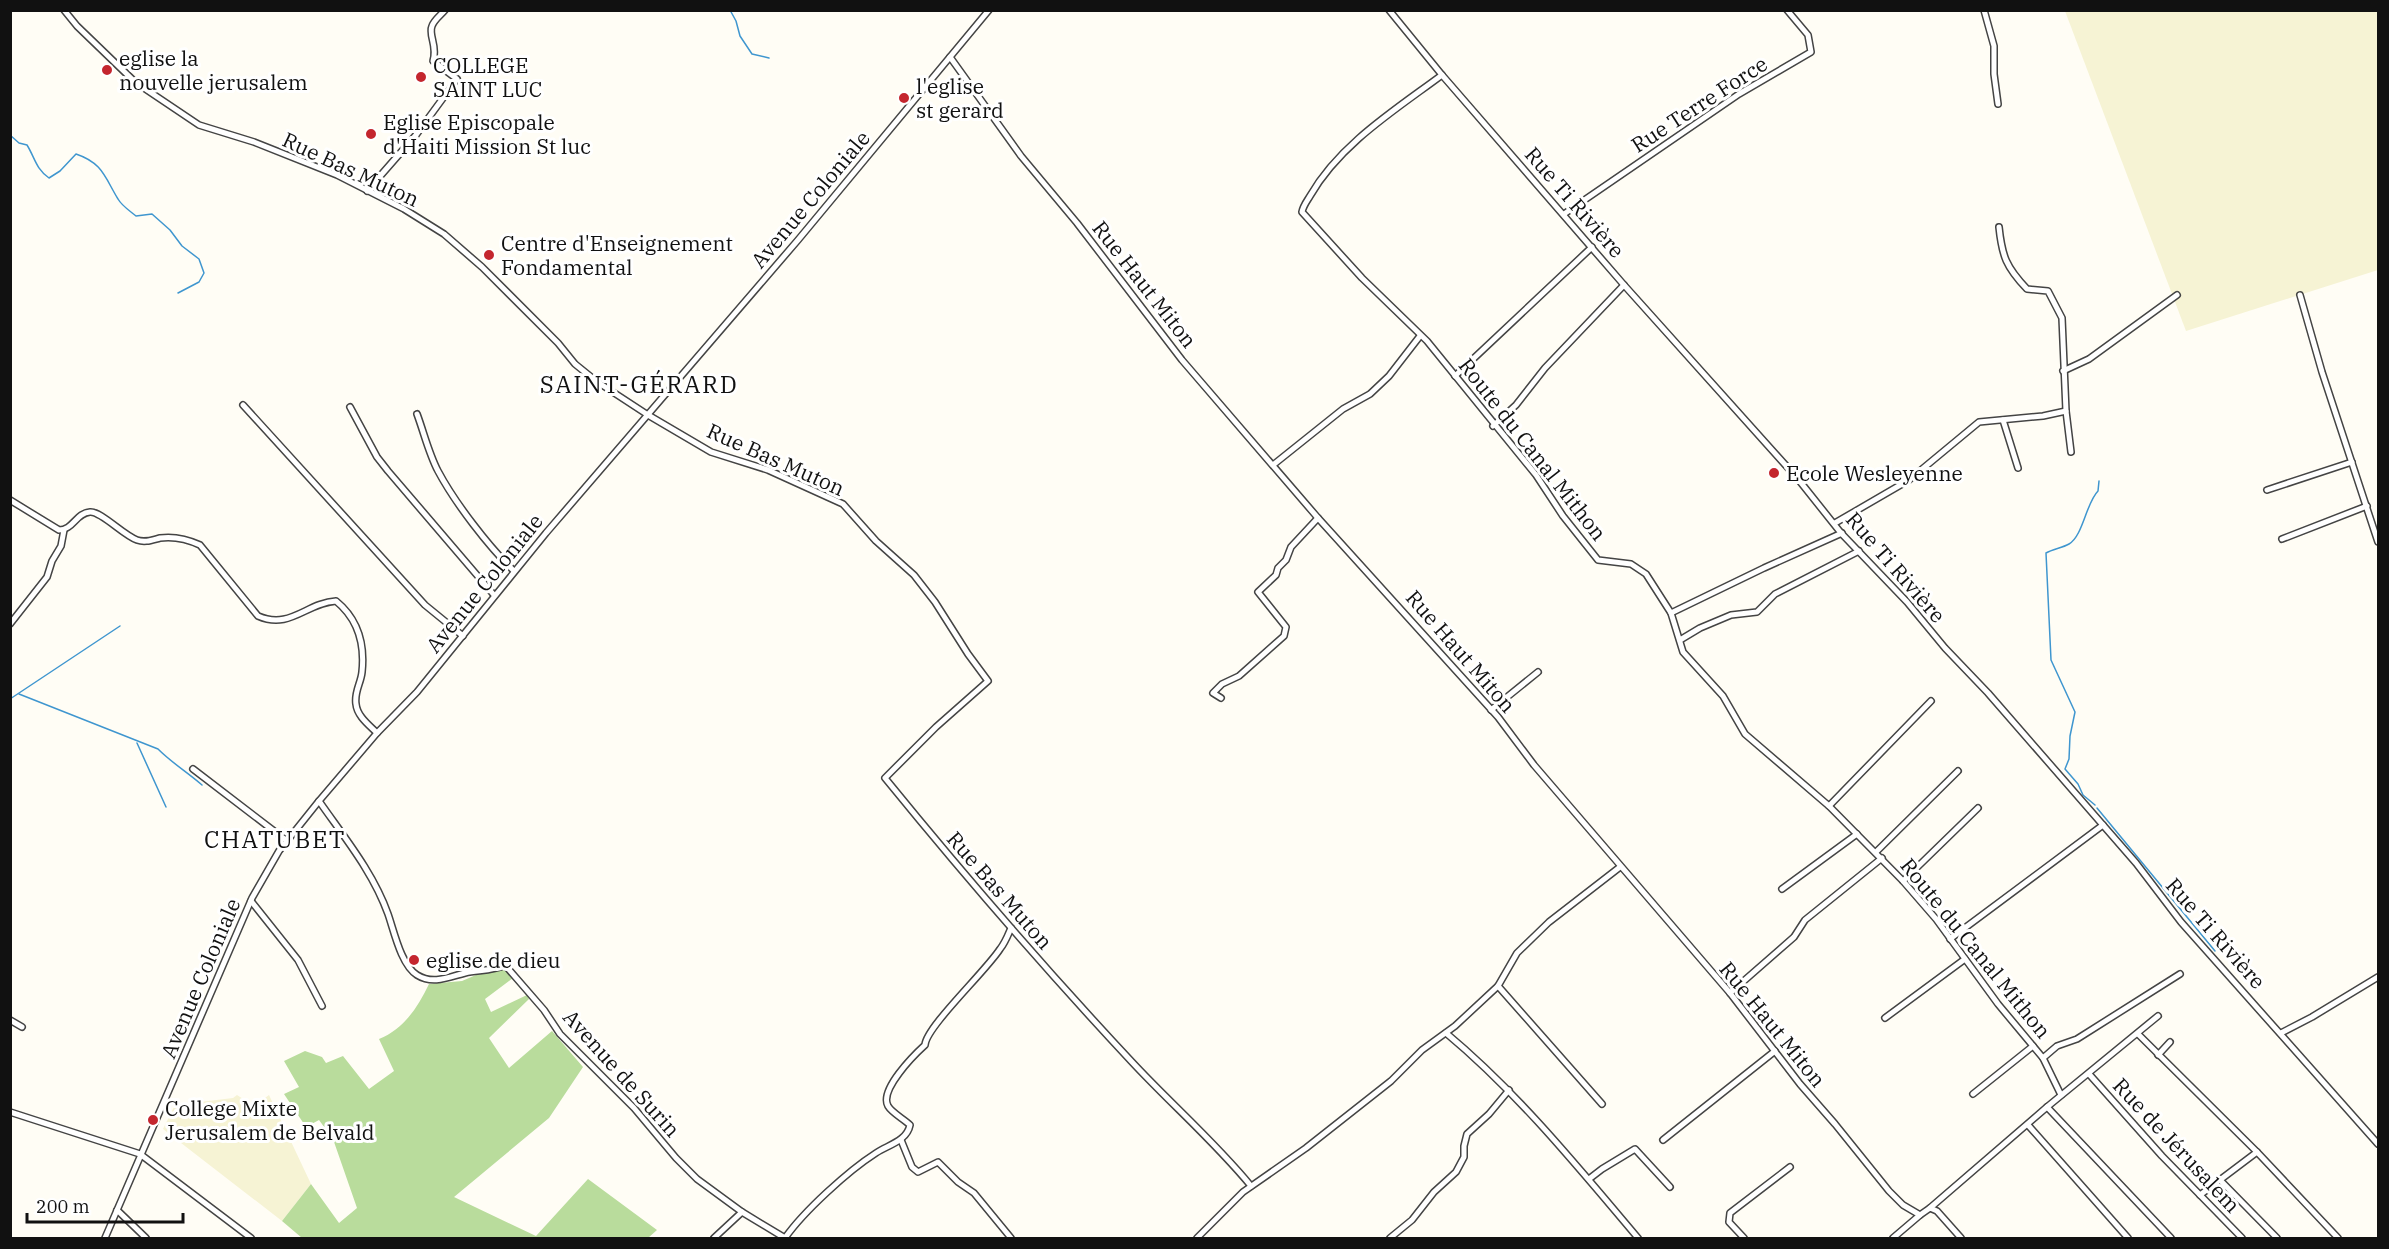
<svg xmlns="http://www.w3.org/2000/svg" width="2389" height="1249" viewBox="0 0 2389 1249" font-family="'IBM Plex Serif',serif">
<rect width="100%" height="100%" fill="#fffdf5"/>
<g fill="#f6f3d4">
<polygon points="2065,11 2378,11 2378,270 2186,331"/>
<polygon points="237,1095 254,1106 269,1095 311,1184 282,1221 163,1129 175,1105 233,1098"/>
</g>
<path fill="#b9dc9c" d="M504,969L513,978L485,999L491,1012L527,995L529,999L489,1038L509,1068L552,1031L583,1067L549,1118L454,1197L536,1236L588,1179L657,1230L648,1238H302L282,1221L311,1184L339,1223L357,1208L333,1139L319,1120L306,1127L284,1094L299,1087L284,1061L305,1051L322,1057L326,1063L343,1056L369,1089L394,1071L379,1039C404,1029 418,1007 429,984L462,981L476,975Z"/>
<g fill="none" stroke-linecap="round" stroke-linejoin="round">
<g stroke="#3f96cf" stroke-width="1.5">
<polyline points="730,10 736,21 740,36 752,54 769,58"/>
<path d="M10,135L19,143L27,145C35,158 36,169 49,178L60,171L76,154C103,163 105,178 118,199C122,206 130,211 136,216L152,214L170,230L182,246L199,259L204,273L199,282L178,293"/>
<path d="M19,694L158,749C172,763 187,772 202,785"/>
<polyline points="10,699 120,626"/>
<polyline points="137,743 166,807"/>
<path d="M2095,805L2083,795L2078,784L2065,769L2069,759L2070,736L2075,712L2051,660L2046,553C2053,549 2062,548 2069,544C2083,536 2086,503 2098,491L2099,481"/>
<polyline points="2097,808 2215,951"/>
</g>
<g stroke="#444" stroke-width="8">
<g id="minor">
<path d="M64,10L77,26L135,82L199,125L254,142L337,175L404,209L444,234L482,267L558,343L575,364L596,381L648,415L711,452L768,470L843,504L876,541L914,575L935,602L968,654L988,681L936,727L885,778C964,875 1046,970 1132,1062C1171,1104 1215,1142 1251,1186"/>
<polyline points="1389,10 1442,75 1624,285 1798,479 1841,533 1907,602 1945,648 1988,693 2136,863 2181,922 2378,1144"/>
<polyline points="1984,10 1994,46 1994,74 1998,104"/>
<polyline points="950,57 1021,156 1077,223 1182,360 1318,518 1498,717 1534,765 1730,993 1800,1084 1835,1124 1889,1191 1903,1205 1920,1215 1930,1208 1937,1211 1961,1238"/>
<path d="M1442,75C1395,110 1340,144 1310,196C1307,201 1303,206 1302,212L1362,278L1427,341L1536,475L1563,516L1598,560L1631,564L1646,574L1671,613L1683,652L1723,696L1745,734L1829,806L1903,881L1936,919L1998,1004L2043,1058L2061,1095"/>
<path d="M367,191L416,135L457,79L433,61C438,46 428,35 432,26C434,20 441,15 445,10"/>
<polyline points="1564,214 1739,94 1811,52 1808,35 1787,10"/>
<path d="M1999,227C2002,256 2006,267 2027,289L2048,291L2062,318L2066,411L2071,452"/>
<polyline points="2300,295 2322,372 2378,542"/>
<polyline points="2063,371 2089,359 2177,295"/>
<polyline points="1455,376 1592,247"/>
<polyline points="243,405 425,605 463,636"/>
<polyline points="350,407 377,457 388,471 494,595"/>
<path d="M417,414C424,433 429,454 438,471C455,503 489,547 514,571"/>
<polyline points="2003,420 2018,468"/>
<polyline points="1493,426 1516,405 1545,368 1624,285"/>
<polyline points="1273,465 1343,409 1370,394 1389,376 1420,336"/>
<polyline points="2267,490 2352,462"/>
<path d="M10,500L59,530C73,530 76,513 90,512C101,511 123,535 137,540C145,543 152,540 160,538C175,536 187,539 200,545L258,616C290,630 306,603 336,601C358,619 365,644 362,672C361,683 354,692 356,704C357,716 369,725 377,733"/>
<polyline points="1835,523 1909,480 1979,422 2043,416 2066,411"/>
<polyline points="2282,539 2367,506"/>
<polyline points="1671,613 1764,568 1842,533"/>
<polyline points="10,624 47,577 52,561 61,546 64,530"/>
<polyline points="1680,640 1700,628 1731,615 1757,612 1775,594 1859,551"/>
<polyline points="1221,698 1213,693 1222,684 1239,676 1284,636 1286,627 1258,592 1276,575 1278,568 1286,560 1291,547 1318,518"/>
<polyline points="1491,710 1538,672"/>
<polyline points="193,769 287,841"/>
<path d="M319,801C344,837 373,872 388,914C394,931 401,965 417,975C433,985 449,977 465,973C479,970 492,971 505,965L544,1010L560,1034L634,1108L676,1158L697,1179L742,1212L785,1238"/>
<polyline points="1829,806 1931,701"/>
<polyline points="1876,852 1958,771"/>
<polyline points="1903,881 1978,808"/>
<polyline points="1782,889 1857,834"/>
<polyline points="251,901 298,960 322,1006"/>
<polyline points="1950,939 2103,825"/>
<polyline points="1498,986 1602,1104"/>
<polyline points="1730,993 1794,937 1805,920 1882,858"/>
<polyline points="1885,1018 1965,959"/>
<polyline points="10,1020 22,1027"/>
<path d="M1446,1033C1518,1093 1578,1167 1638,1238"/>
<polyline points="2281,1033 2312,1017 2378,977"/>
<polyline points="2138,1034 2257,1152 2338,1238"/>
<polyline points="2158,1055 2170,1042"/>
<polyline points="2043,1058 2057,1046 2077,1039 2180,974"/>
<polyline points="2089,1074 2162,1156 2242,1238"/>
<polyline points="1973,1094 2033,1046"/>
<polyline points="2047,1107 2171,1238"/>
<polyline points="10,1112 140,1154 251,1238"/>
<polyline points="2028,1125 2128,1238"/>
<polyline points="901,1140 912,1167 918,1172 938,1162 958,1182 974,1193 1011,1238"/>
<polyline points="1663,1140 1775,1051"/>
<polyline points="1589,1179 1602,1169 1635,1149 1670,1187"/>
<polyline points="2220,1180 2277,1238"/>
<polyline points="2200,1195 2257,1152"/>
<polyline points="1930,1208 2047,1107 2158,1016"/>
<polyline points="117,1210 146,1238"/>
<polyline points="105,1238 252,898 279,851 319,801 377,733 417,692 546,533 798,240 989,10"/>
<polyline points="714,1238 742,1212"/>
<path d="M785,1238C804,1211 848,1171 876,1153C888,1145 907,1141 910,1125C904,1119 892,1113 888,1106C879,1090 914,1055 925,1045C926,1027 986,971 1000,949C1005,943 1008,935 1011,928"/>
<polyline points="1197,1238 1243,1192 1306,1148 1391,1081 1422,1050 1455,1026 1498,986 1517,953 1549,922 1620,867"/>
<polyline points="1390,1238 1412,1220 1434,1192 1456,1172 1464,1157 1464,1146 1467,1134 1489,1114 1509,1090"/>
<polyline points="1744,1238 1729,1222 1730,1213 1790,1167"/>
<polyline points="1893,1238 1920,1215"/>
</g>
</g>
<use href="#minor" stroke="#fff" stroke-width="5"/>
</g>
<g fill="#c4262e" stroke="#fff" stroke-width="2">
<circle cx="107" cy="70" r="6"/>
<circle cx="421" cy="77" r="6"/>
<circle cx="904" cy="98" r="6"/>
<circle cx="371" cy="134" r="6"/>
<circle cx="489" cy="255" r="6"/>
<circle cx="1774" cy="473" r="6"/>
<circle cx="414" cy="960" r="6"/>
<circle cx="153" cy="1120" r="6"/>
</g>
<g text-anchor="middle" dominant-baseline="central" stroke-width="6" stroke-linejoin="round" paint-order="stroke">
<g font-size="21" fill="#111" stroke="#fff" text-anchor="start">
<text x="119" y="58">eglise la<tspan x="119" dy="24">nouvelle jerusalem</tspan></text>
<text x="433" y="65">COLLEGE<tspan x="433" dy="24">SAINT LUC</tspan></text>
<text x="916" y="86">l'eglise<tspan x="916" dy="24">st gerard</tspan></text>
<text x="383" y="122">Eglise Episcopale<tspan x="383" dy="24">d'Haiti Mission St luc</tspan></text>
<text x="501" y="243">Centre d'Enseignement<tspan x="501" dy="24">Fondamental</tspan></text>
<text x="1786" y="473">Ecole Wesleyenne</text>
<text x="426" y="960">eglise de dieu</text>
<text x="165" y="1108">College Mixte<tspan x="165" dy="24">Jerusalem de Belvald</tspan></text>
</g>
<g font-size="21" fill="#111" stroke="#fff">
<text transform="translate(1699 104) rotate(-33)">Rue Terre Force</text>
<text transform="translate(351 169) rotate(25)">Rue Bas Muton</text>
<text transform="translate(810 199) rotate(-50)">Avenue Coloniale</text>
<text transform="translate(1575 202) rotate(49)">Rue Ti Rivière</text>
<text transform="translate(1145 284) rotate(52)">Rue Haut Miton</text>
<text transform="translate(1533 449) rotate(52)">Route du Canal Mithon</text>
<text transform="translate(776 459) rotate(24)">Rue Bas Muton</text>
<text transform="translate(1896 567) rotate(49)">Rue Ti Rivière</text>
<text transform="translate(484 583) rotate(-51)">Avenue Coloniale</text>
<text transform="translate(1461 651) rotate(49)">Rue Haut Miton</text>
<text transform="translate(1000 890) rotate(49)">Rue Bas Muton</text>
<text transform="translate(2216 933) rotate(49)">Rue Ti Rivière</text>
<text transform="translate(1976 948) rotate(51)">Route du Canal Mithon</text>
<text transform="translate(200 978) rotate(-67)">Avenue Coloniale</text>
<text transform="translate(1773 1024) rotate(51)">Rue Haut Miton</text>
<text transform="translate(622 1073) rotate(48)">Avenue de Surin</text>
<text transform="translate(2177 1145) rotate(47)">Rue de Jérusalem</text>
</g>
<g font-size="24" letter-spacing="1.5" fill="#111" stroke="#fff">
<text x="639" y="384">SAINT-GÉRARD</text>
<text x="275" y="839">CHATUBET</text>
</g>
</g>
<rect width="2389" height="1249" fill="none" stroke="#111111" stroke-width="24"/>
<path d="M27 1213v9h156v-9" fill="none" stroke="#111111" stroke-width="3"/>
<text x="36" y="1213" font-size="18" fill="#111111" stroke="#ffffff" stroke-width="4.5" paint-order="stroke">200 m</text>
</svg>
